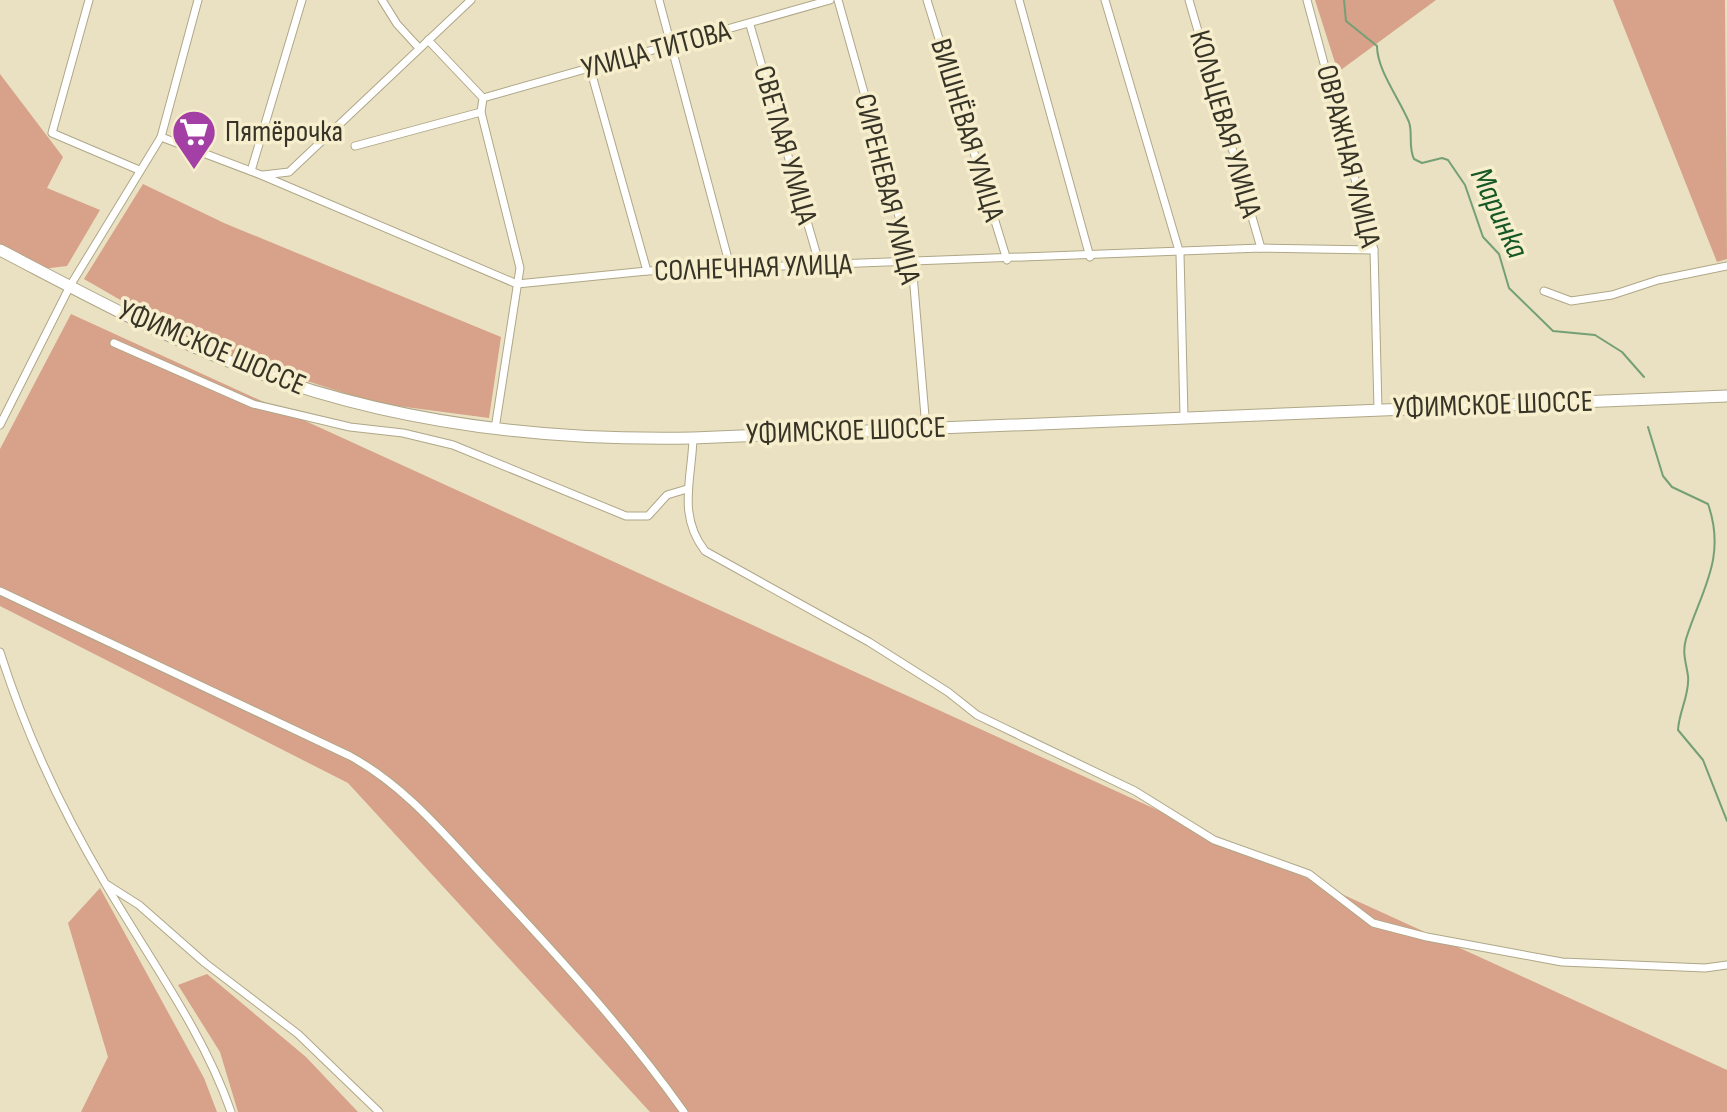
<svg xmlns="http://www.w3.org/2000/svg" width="1727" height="1112" viewBox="0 0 1727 1112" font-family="'Sofia Sans Condensed',sans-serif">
<rect width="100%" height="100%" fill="#e9e1c1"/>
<g fill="#d7a18a">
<polygon points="1315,0 1436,0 1338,72"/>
<polygon points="1613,0 1725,0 1727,259 1717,262"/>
<polygon points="0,74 63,157 47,188 100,210 67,266 42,269 0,247"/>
<polygon points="143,184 224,223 501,337 489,418 375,403 202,347 84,279"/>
<polygon points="71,314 1727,1070 1727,1112 650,1112 348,783 0,606 0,449"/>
<polygon points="100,888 204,1078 217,1112 81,1112 108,1057 68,923"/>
<polygon points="207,974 306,1057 358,1112 238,1112 220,1052 178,985"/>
</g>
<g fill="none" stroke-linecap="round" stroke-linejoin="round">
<g stroke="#759f75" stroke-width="2">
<path d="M1344,0L1346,21L1377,46C1377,70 1399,98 1409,122C1413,134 1408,147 1414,159L1422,163L1442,158L1448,160L1465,185L1483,237L1499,254L1509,288L1553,331L1595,335L1622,352L1644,377"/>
<path d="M1648,427L1663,476L1672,487L1708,504C1727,558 1701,591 1686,639C1682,653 1686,662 1688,676C1690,694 1679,711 1678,730L1703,760L1727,821"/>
</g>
<g stroke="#afa788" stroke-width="9">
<g id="minor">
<polyline points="89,0 52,133 139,170"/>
<polyline points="382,0 397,24 419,48"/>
<polyline points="659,0 731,270"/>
<polyline points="838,0 912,263 926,428"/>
<polyline points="927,0 1007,260"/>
<polyline points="1019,0 1090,257"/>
<polyline points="1105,0 1180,254 1184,416"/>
<polyline points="1189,0 1261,248"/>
<polyline points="1307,0 1374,250 1378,409"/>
<polyline points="750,25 820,266"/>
<polyline points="428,40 483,98 481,112 520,268 495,429"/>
<polyline points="590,68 647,271"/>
<polyline points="483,98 830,0"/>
<polyline points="161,137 261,175 517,284 647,271 1261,248 1374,250"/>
<polyline points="355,146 481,112"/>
<polyline points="251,171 302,0"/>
<polyline points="263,175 289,172 471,0"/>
<polyline points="1544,291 1571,301 1612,295 1658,280 1727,266"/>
<polyline points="114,343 253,404 350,427 403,433 453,445 626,516 648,516 667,495 687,489"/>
<polyline points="0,425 70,286 161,137 198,0"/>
<path d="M693,438C692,479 677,515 705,551L869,642L948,692L977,715L1135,791L1214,840L1309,874L1373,923L1427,937L1562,962L1705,968L1727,965"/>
<path d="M0,591L350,756C405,786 444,834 486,879C555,953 625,1029 684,1112"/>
<path d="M0,652C26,734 61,809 105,883C148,957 203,1031 231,1112"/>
<polyline points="106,884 139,905 205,963 298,1034 379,1112"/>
</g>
</g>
<g stroke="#afa788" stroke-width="13">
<path id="primary" d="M0,250C81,292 161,336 246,368C390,423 540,441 693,438L1727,396"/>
</g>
<use href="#minor" stroke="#fff" stroke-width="7"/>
<use href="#primary" stroke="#fff" stroke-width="11"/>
</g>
<defs>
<g id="supermarket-pin" transform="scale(2.3)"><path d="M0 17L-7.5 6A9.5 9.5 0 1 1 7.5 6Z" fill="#a440a5" stroke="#f6eecd"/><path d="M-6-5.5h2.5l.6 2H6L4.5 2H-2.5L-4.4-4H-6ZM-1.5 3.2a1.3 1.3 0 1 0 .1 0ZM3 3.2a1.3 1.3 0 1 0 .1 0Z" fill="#fff"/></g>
</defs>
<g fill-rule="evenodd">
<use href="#supermarket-pin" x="194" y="132"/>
</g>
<g text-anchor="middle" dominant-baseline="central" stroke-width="7" stroke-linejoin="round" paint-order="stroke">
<g font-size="30" fill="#373427" stroke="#f6eecd">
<text transform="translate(656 50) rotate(-15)">УЛИЦА ТИТОВА</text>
<text transform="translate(1225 124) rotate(74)">КОЛЬЦЕВАЯ УЛИЦА</text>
<text transform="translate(967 130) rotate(73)">ВИШНЁВАЯ УЛИЦА</text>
<text transform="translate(785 145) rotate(74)">СВЕТЛАЯ УЛИЦА</text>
<text transform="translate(1348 156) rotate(76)">ОВРАЖНАЯ УЛИЦА</text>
<text transform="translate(887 189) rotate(76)">СИРЕНЕВАЯ УЛИЦА</text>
<text transform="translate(753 268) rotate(-2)">СОЛНЕЧНАЯ УЛИЦА</text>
<text transform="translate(212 348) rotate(23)">УФИМСКОЕ ШОССЕ</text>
<text transform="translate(1493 405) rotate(-2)">УФИМСКОЕ ШОССЕ</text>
<text transform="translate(846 431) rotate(-2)">УФИМСКОЕ ШОССЕ</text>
</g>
<g font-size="30" fill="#373427" stroke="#f6eecd" text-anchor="start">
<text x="225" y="132">Пятёрочка</text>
</g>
<g font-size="32" font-style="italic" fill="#155825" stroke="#f6eecd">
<text transform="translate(1499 213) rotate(65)">Маринка</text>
</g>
</g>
</svg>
